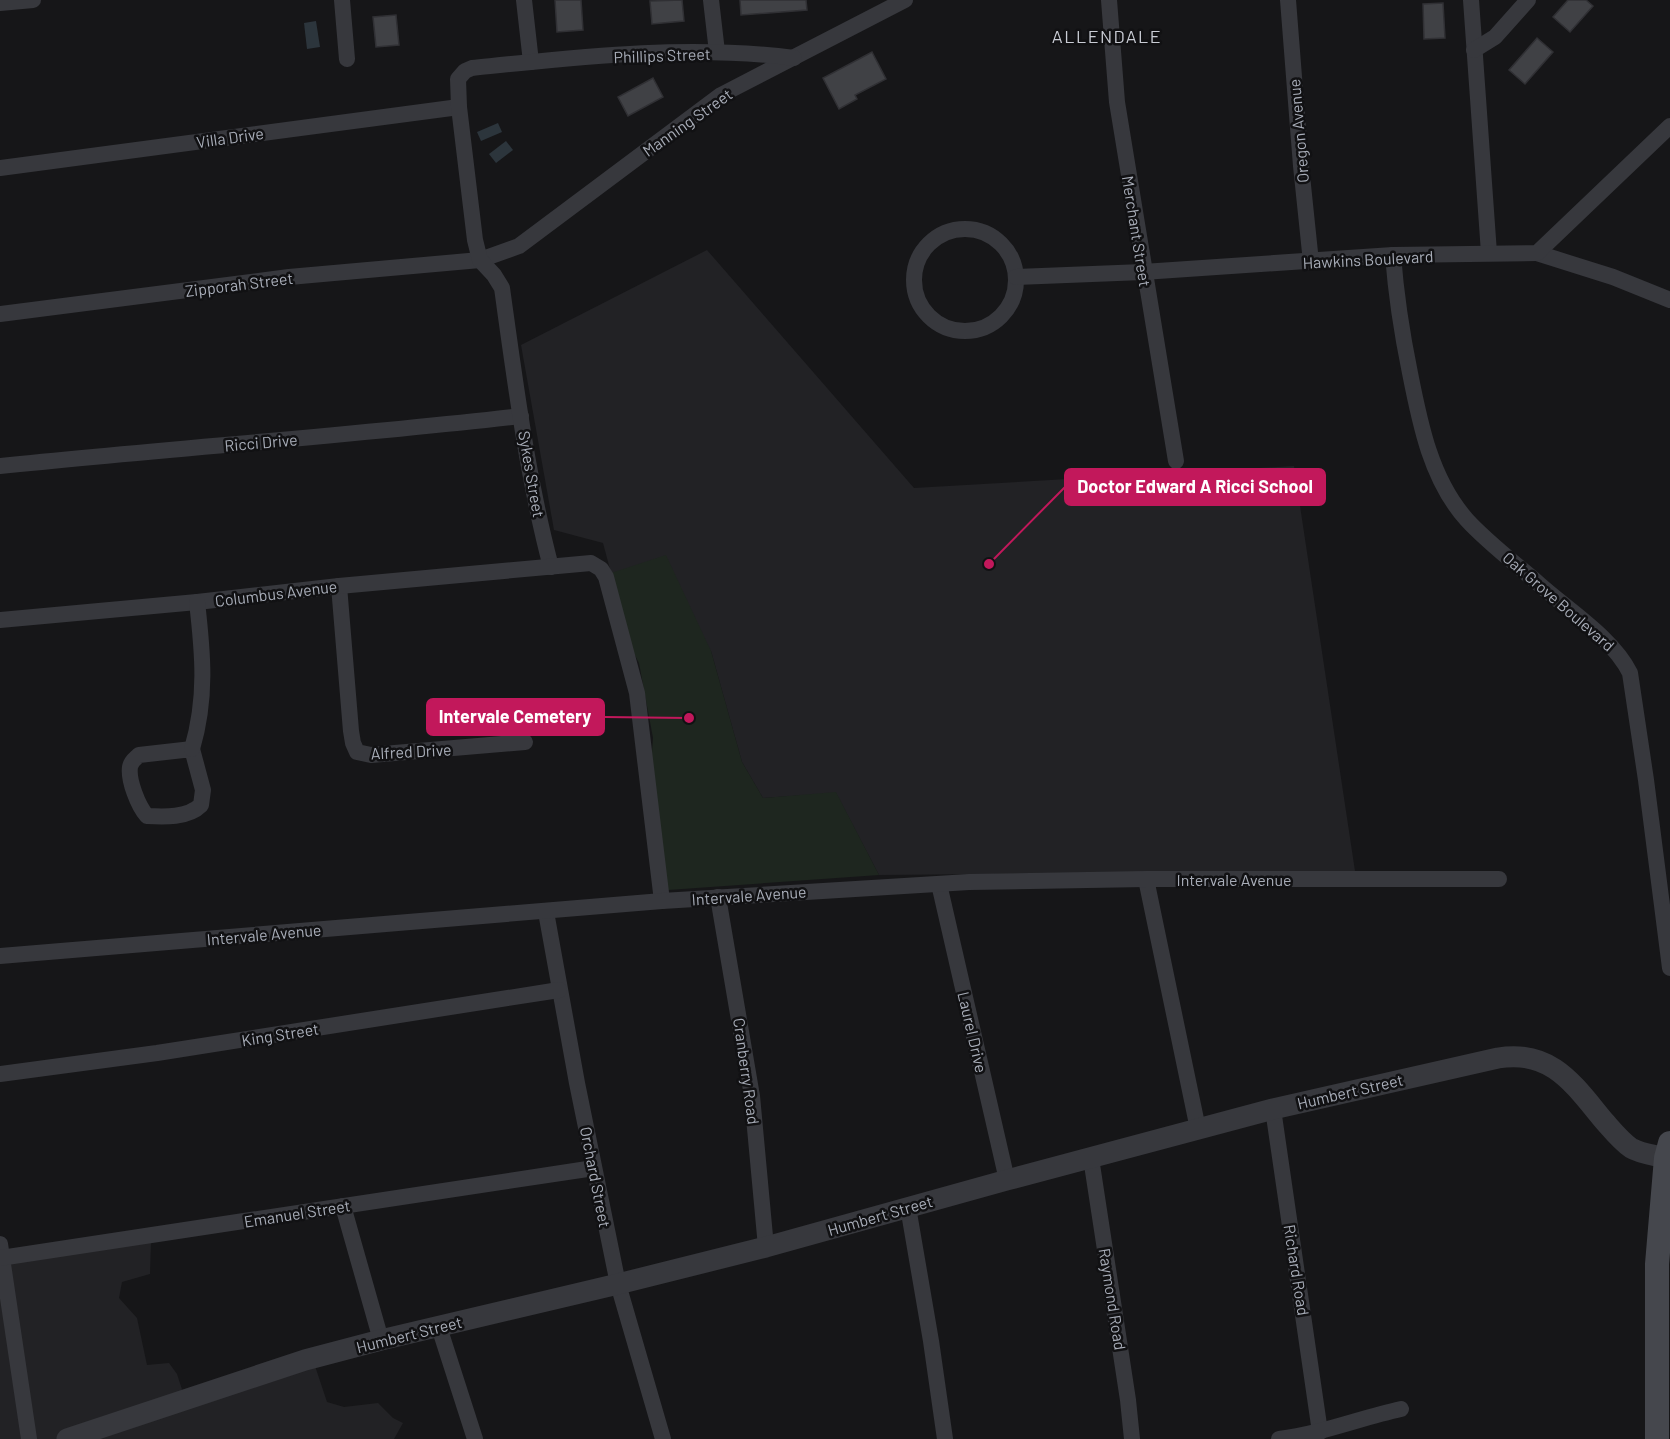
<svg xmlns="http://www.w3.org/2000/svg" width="1670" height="1439" viewBox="0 0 1670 1439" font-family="Barlow,sans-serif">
<rect width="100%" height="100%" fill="#161618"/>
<g fill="#222225">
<polygon points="707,250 914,488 1294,466 1355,871 879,875 836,793 763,798 742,762 711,651 611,573 603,543 554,530 521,345"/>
<polygon points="151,1241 150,1274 122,1282 119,1298 137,1318 147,1365 169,1363 177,1374 187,1405 315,1366 327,1402 344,1407 378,1403 393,1418 403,1423 394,1439 0,1439 0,1260"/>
</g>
<polygon fill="#1e261f" points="666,555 711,651 742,762 763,798 836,792 879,875 668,890 651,767 653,738 639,663 630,646 611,573"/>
<g fill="#2c353c">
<polygon points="316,21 320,47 307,49 304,23"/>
<polygon points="498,123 502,132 481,141 477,132"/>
<polygon points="506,141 513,150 496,163 489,154"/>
</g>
<g fill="#404145" stroke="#303034" stroke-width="1.5">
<polygon points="555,0 581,0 583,30 557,32"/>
<polygon points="682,0 684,21 652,24 650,1"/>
<polygon points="740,0 806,0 807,10 741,15"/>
<polygon points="1568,0 1586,0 1593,6 1570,32 1553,17"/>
<polygon points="1443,3 1445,38 1424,39 1423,4"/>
<polygon points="396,15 399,45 376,47 373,17"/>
<polygon points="1537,38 1553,52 1525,84 1509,70"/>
<polygon points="872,52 886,79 855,95 857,99 839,109 823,78"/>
<polygon points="653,78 663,97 628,116 618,97"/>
</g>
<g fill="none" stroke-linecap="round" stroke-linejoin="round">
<g stroke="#37383d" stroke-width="16">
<polyline points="342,0 347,59"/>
<polyline points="524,0 531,62"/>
<polyline points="711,0 717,52"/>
<polyline points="1109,0 1117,102 1176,461"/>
<polyline points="1288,0 1301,166 1311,262"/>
<polyline points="1471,0 1489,253"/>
<polyline points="0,3 33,0"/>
<polyline points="1474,50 1495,37 1528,0"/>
<polyline points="0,168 459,107"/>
<circle cx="965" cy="280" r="51"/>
<polyline points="1537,253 1613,277 1670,300"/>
<path d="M1393,255C1396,295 1402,334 1410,373C1420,424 1431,480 1467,520C1487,542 1516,564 1539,584C1568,610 1613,638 1630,673L1646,780L1670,968"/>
<polyline points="1016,277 1143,272 1393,255 1537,253 1670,126"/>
<polyline points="0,314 289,277 480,260 519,246 721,95 905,0"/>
<path d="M0,466C174,448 348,436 521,416"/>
<path d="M551,567C527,476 515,381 502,288L494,275L480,260L475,240L459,107L458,79L465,71L472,68C578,57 688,44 794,58"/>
<polyline points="339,586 351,731 353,743 357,752 371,755 525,742"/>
<polyline points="0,620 197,602 339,586 591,563 601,569 606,577 637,693 662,901"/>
<path d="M192,749L203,790L201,805C188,818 164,817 147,816C138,806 128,780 130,767C131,761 135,759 139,755Z"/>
<path d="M192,749C207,698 203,654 197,602"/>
<polyline points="1146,879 1198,1129"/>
<polyline points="939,884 1007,1180"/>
<polyline points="718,897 752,1096 766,1247"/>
<polyline points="546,912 577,1083 618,1284 663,1439"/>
<polyline points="0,956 662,901 969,882 1146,879 1499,879"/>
<polyline points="0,1074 157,1053 559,990"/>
<polyline points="1273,1109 1320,1432"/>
<polyline points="1091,1158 1128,1400 1132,1439"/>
<polyline points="343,1206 381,1340"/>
<polyline points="908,1207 931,1341 945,1439"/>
<polyline points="0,1244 29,1439"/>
<polyline points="0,1258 594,1168"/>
<polyline points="439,1327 475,1439"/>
<path d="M1279,1439C1321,1434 1360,1418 1401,1409"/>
</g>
<path stroke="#37383d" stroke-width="21" d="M67,1439L305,1360L381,1340L618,1284L766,1247L1007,1180L1273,1109L1498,1058C1552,1049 1574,1085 1605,1122C1613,1131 1621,1141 1631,1148C1641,1154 1655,1155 1666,1158"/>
<polyline stroke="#45474d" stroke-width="24" points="1657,1439 1657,1264 1666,1158 1670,1143"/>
</g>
<g text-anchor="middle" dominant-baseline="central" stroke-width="5" stroke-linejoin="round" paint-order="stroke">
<g font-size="16" fill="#a8adb8" stroke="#111113">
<text transform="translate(662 55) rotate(-2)">Phillips Street</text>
<text transform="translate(687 122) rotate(-35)">Manning Street</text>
<text transform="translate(1298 131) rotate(-95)">Oregon Avenue</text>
<text transform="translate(230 137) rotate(-8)">Villa Drive</text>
<text transform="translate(1137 231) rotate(81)">Merchant Street</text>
<text transform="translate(1368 259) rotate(-3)">Hawkins Boulevard</text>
<text transform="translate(239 284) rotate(-7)">Zipporah Street</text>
<text transform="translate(261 442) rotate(-5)">Ricci Drive</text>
<text transform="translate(532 474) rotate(80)">Sykes Street</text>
<text transform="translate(276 593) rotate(-7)">Columbus Avenue</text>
<text transform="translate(1559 601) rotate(41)">Oak Grove Boulevard</text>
<text transform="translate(411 751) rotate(-3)">Alfred Drive</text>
<text x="1234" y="879">Intervale Avenue</text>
<text transform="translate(749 895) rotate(-4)">Intervale Avenue</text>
<text transform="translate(264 934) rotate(-5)">Intervale Avenue</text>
<text transform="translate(973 1032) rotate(77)">Laurel Drive</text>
<text transform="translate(280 1034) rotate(-9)">King Street</text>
<text transform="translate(747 1071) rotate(82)">Cranberry Road</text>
<text transform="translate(1350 1091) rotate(-13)">Humbert Street</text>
<text transform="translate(596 1177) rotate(79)">Orchard Street</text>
<text transform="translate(297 1213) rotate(-9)">Emanuel Street</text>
<text transform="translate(880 1215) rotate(-16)">Humbert Street</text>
<text transform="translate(1297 1270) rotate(81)">Richard Road</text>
<text transform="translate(1113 1299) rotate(81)">Raymond Road</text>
<text transform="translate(409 1334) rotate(-14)">Humbert Street</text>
</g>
<g font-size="18" letter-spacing="1.5" fill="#c9ccd4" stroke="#111113">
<text x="1107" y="36">ALLENDALE</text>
</g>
</g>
<path fill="none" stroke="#c2185b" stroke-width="2" d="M989 564L1065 487M689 718L604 717"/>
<g fill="#c2185b" stroke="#111113" stroke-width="2">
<circle cx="989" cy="564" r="6"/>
<circle cx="689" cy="718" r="6"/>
</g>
<g fill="#c2185b" stroke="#c2185b" stroke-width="2">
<rect x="1065" y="469" width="260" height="36" rx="6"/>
<rect x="427" y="699" width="177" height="36" rx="6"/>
</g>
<g font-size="18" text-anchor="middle" font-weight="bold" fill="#fff">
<text x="1195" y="493">Doctor Edward A Ricci School</text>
<text x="515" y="723">Intervale Cemetery</text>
</g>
</svg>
